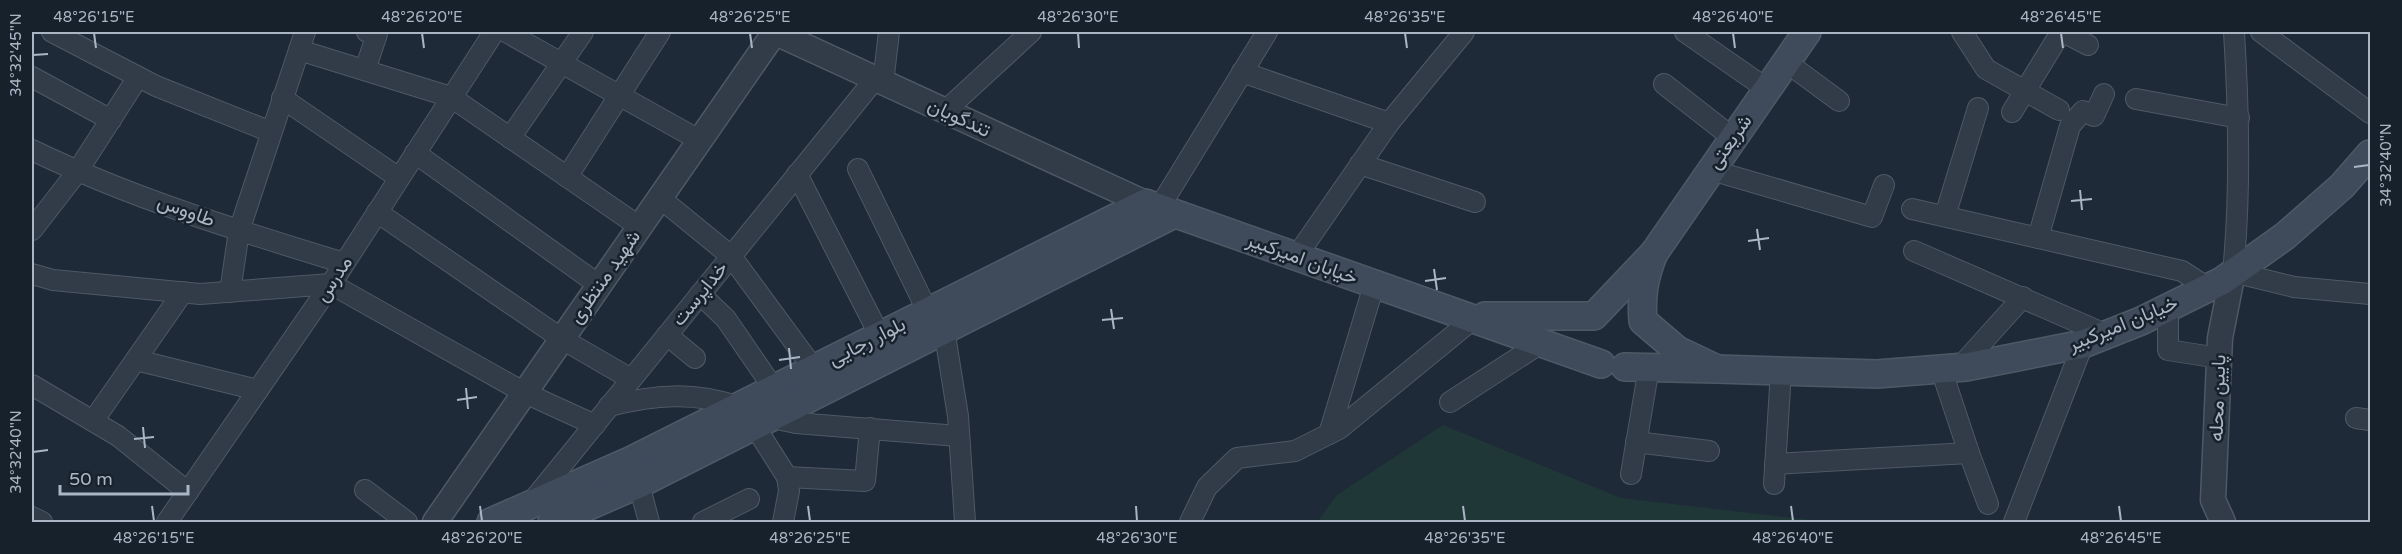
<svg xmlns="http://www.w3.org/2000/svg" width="2402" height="554" viewBox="0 0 2402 554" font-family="'Varela Round',Vazirmatn,sans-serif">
<rect width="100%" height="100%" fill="#1e2a37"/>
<polygon fill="#203738" points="1443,425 1621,498 1828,522 1317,522 1337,495"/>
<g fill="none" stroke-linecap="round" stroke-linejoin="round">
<g stroke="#4f5966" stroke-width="22">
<g id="minor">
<polyline points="52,32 156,86 271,132"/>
<polyline points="506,32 699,140"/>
<polyline points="1685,32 1767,89"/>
<polyline points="1962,32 1986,69 2059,110"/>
<polyline points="2063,32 2088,45"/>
<path d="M2234,32C2239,112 2241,192 2233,272L2294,287L2370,294"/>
<polyline points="2261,32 2370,113"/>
<polyline points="299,50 451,97 640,227"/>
<polyline points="1786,62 1839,101"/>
<polyline points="365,70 377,34 367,32"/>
<polyline points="1242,72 1389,123"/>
<polyline points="32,77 111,120"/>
<polyline points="883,83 889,32"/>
<polyline points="1664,84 1733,138"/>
<polyline points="282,98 399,178"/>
<polyline points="2136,99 2239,118"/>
<polyline points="945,111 1031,32"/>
<polyline points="2012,112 2061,32"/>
<polyline points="510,138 583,32"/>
<path d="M32,150C131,198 239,231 344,263"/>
<polyline points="415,153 599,285"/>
<polyline points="1360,164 1475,202"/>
<polyline points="858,169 928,312"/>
<polyline points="1711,170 1872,217 1884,185"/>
<polyline points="797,174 880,336"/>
<polyline points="567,177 660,32"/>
<polyline points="660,198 731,256 814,369"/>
<polyline points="1159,208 1267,32"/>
<polyline points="1912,209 2182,271 2208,288"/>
<polyline points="377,212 562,339 631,379"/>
<polyline points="1945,216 1978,108"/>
<polyline points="32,230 77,172 138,77"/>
<polyline points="2038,238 2070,126 2083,111 2094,116 2104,94"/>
<polyline points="1914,251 2105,334"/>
<polyline points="1296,257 1389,123 1464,32"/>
<polyline points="32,274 53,280 200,294 331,284 525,393 595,425"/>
<polyline points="230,292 239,231 305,32"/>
<polyline points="700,294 726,319 774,389"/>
<polyline points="2168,308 2168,350 2219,358"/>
<polyline points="944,329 958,416 965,522"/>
<polyline points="667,335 695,358"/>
<polyline points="136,360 258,390"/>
<polyline points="1959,368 2023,297"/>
<polyline points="1941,369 1969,453"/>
<polyline points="32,385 118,436 188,492"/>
<polyline points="1450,402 1541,343"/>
<path d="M609,406C654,395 694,391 738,407"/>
<polyline points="768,417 796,423 958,436"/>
<polyline points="2356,418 2370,420"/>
<polyline points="93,421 183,292"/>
<polyline points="754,425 787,477 789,491 783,522"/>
<polyline points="1329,434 1374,285"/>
<polyline points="1636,442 1709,451"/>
<polyline points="1775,464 1969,453 1988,504"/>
<polyline points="1631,474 1649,367"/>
<polyline points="787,477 865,481 870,428"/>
<polyline points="639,484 649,522"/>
<polyline points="1774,484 1781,371"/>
<polyline points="365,490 407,522"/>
<polyline points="531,503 875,79"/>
<polyline points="32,517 42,522"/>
<polyline points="167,522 331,284 494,32"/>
<polyline points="703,522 749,499"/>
<polyline points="1190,522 1207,487 1237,458 1295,451 1339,429 1472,320"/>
<polyline points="2014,522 2083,344"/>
</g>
</g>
<g stroke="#4f5966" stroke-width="27">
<g id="tertiary">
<polyline points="774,32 1145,203"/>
<polyline points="435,522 775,32"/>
<polyline points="2223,522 2213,500 2220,338 2233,272"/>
</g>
</g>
<g stroke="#4f5966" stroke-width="30">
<g id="secondary">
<polyline points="1654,253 1807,32"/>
<path d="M1485,316H1594L1654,253C1644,277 1641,296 1643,321L1677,350L1717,369L1625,367"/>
<polyline points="1717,369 1877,374 1966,367 2083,344 2141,321 2222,281 2285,236 2342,186 2370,154"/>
<polyline points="491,522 632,460 1145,203 1601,364"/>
<polyline points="552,522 639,484 1174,214"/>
</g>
</g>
<use href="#minor" stroke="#313c48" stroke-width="20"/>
<use href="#tertiary" stroke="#313c48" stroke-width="24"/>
<use href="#secondary" stroke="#3f4b5b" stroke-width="27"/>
</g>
<path fill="none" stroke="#abb6c5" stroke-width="2" d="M94,33L96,48M422,33L424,48M750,33L752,48M1078,33L1079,48M1405,33L1407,48M1733,33L1735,48M2061,33L2063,48M33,55L48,54M2354,167L2369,165M2080,190L2082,210M2071,201L2092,199M1757,229L1760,250M1748,241L1769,238M1434,269L1437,290M1425,281L1446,278M1111,309L1114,329M1102,320L1123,318M789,348L791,369M779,360L800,357M466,388L468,409M457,400L477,397M143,427L145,448M134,439L154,437M33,452L48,450M152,506L154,521M480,506L482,521M808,506L810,521M1136,506L1137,521M1463,506L1465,521M1791,506L1793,521M2119,506L2121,521"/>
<g text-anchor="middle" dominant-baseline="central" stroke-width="5" stroke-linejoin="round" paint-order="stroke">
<g font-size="20" fill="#abb6c5" stroke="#17212c">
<text transform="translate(959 118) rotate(25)">تندگویان</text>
<text transform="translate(1730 142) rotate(-55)">شریعتی</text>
<text transform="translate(186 211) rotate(20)">طاووس</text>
<text transform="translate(1302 259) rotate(20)">خیابان امیرکبیر</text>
<text transform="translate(605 277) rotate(-55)">شهید منتظری</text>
<text transform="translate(334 279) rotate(-56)">مدرس</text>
<text transform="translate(700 294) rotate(-51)">خداپرست</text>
<text transform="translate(2123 324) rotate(-22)">خیابان امیرکبیر</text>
<text transform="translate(867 342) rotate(-27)">بلوار رجایی</text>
<text transform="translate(2218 398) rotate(-88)">پایین محله</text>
</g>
</g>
<rect width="2402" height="554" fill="none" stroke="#17212c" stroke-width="66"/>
<path d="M60 485v9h128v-9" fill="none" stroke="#abb6c5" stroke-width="3"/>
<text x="69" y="485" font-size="18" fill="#abb6c5" stroke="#17212c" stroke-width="4.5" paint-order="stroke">50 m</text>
<rect x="33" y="33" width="2336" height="488" fill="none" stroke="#abb6c5" stroke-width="2"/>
<g font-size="15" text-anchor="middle" fill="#abb6c5">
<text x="94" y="22">48°26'15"E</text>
<text x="422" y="22">48°26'20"E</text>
<text x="750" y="22">48°26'25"E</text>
<text x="1078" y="22">48°26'30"E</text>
<text x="1405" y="22">48°26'35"E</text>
<text x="1733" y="22">48°26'40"E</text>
<text x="2061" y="22">48°26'45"E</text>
<text transform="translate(16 55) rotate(-90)" y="5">34°32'45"N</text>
<text transform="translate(2386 165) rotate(-90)" y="5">34°32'40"N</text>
<text transform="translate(16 452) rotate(-90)" y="5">34°32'40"N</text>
<text x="154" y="543">48°26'15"E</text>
<text x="482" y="543">48°26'20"E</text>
<text x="810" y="543">48°26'25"E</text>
<text x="1137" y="543">48°26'30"E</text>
<text x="1465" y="543">48°26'35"E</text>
<text x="1793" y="543">48°26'40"E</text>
<text x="2121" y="543">48°26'45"E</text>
</g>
</svg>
